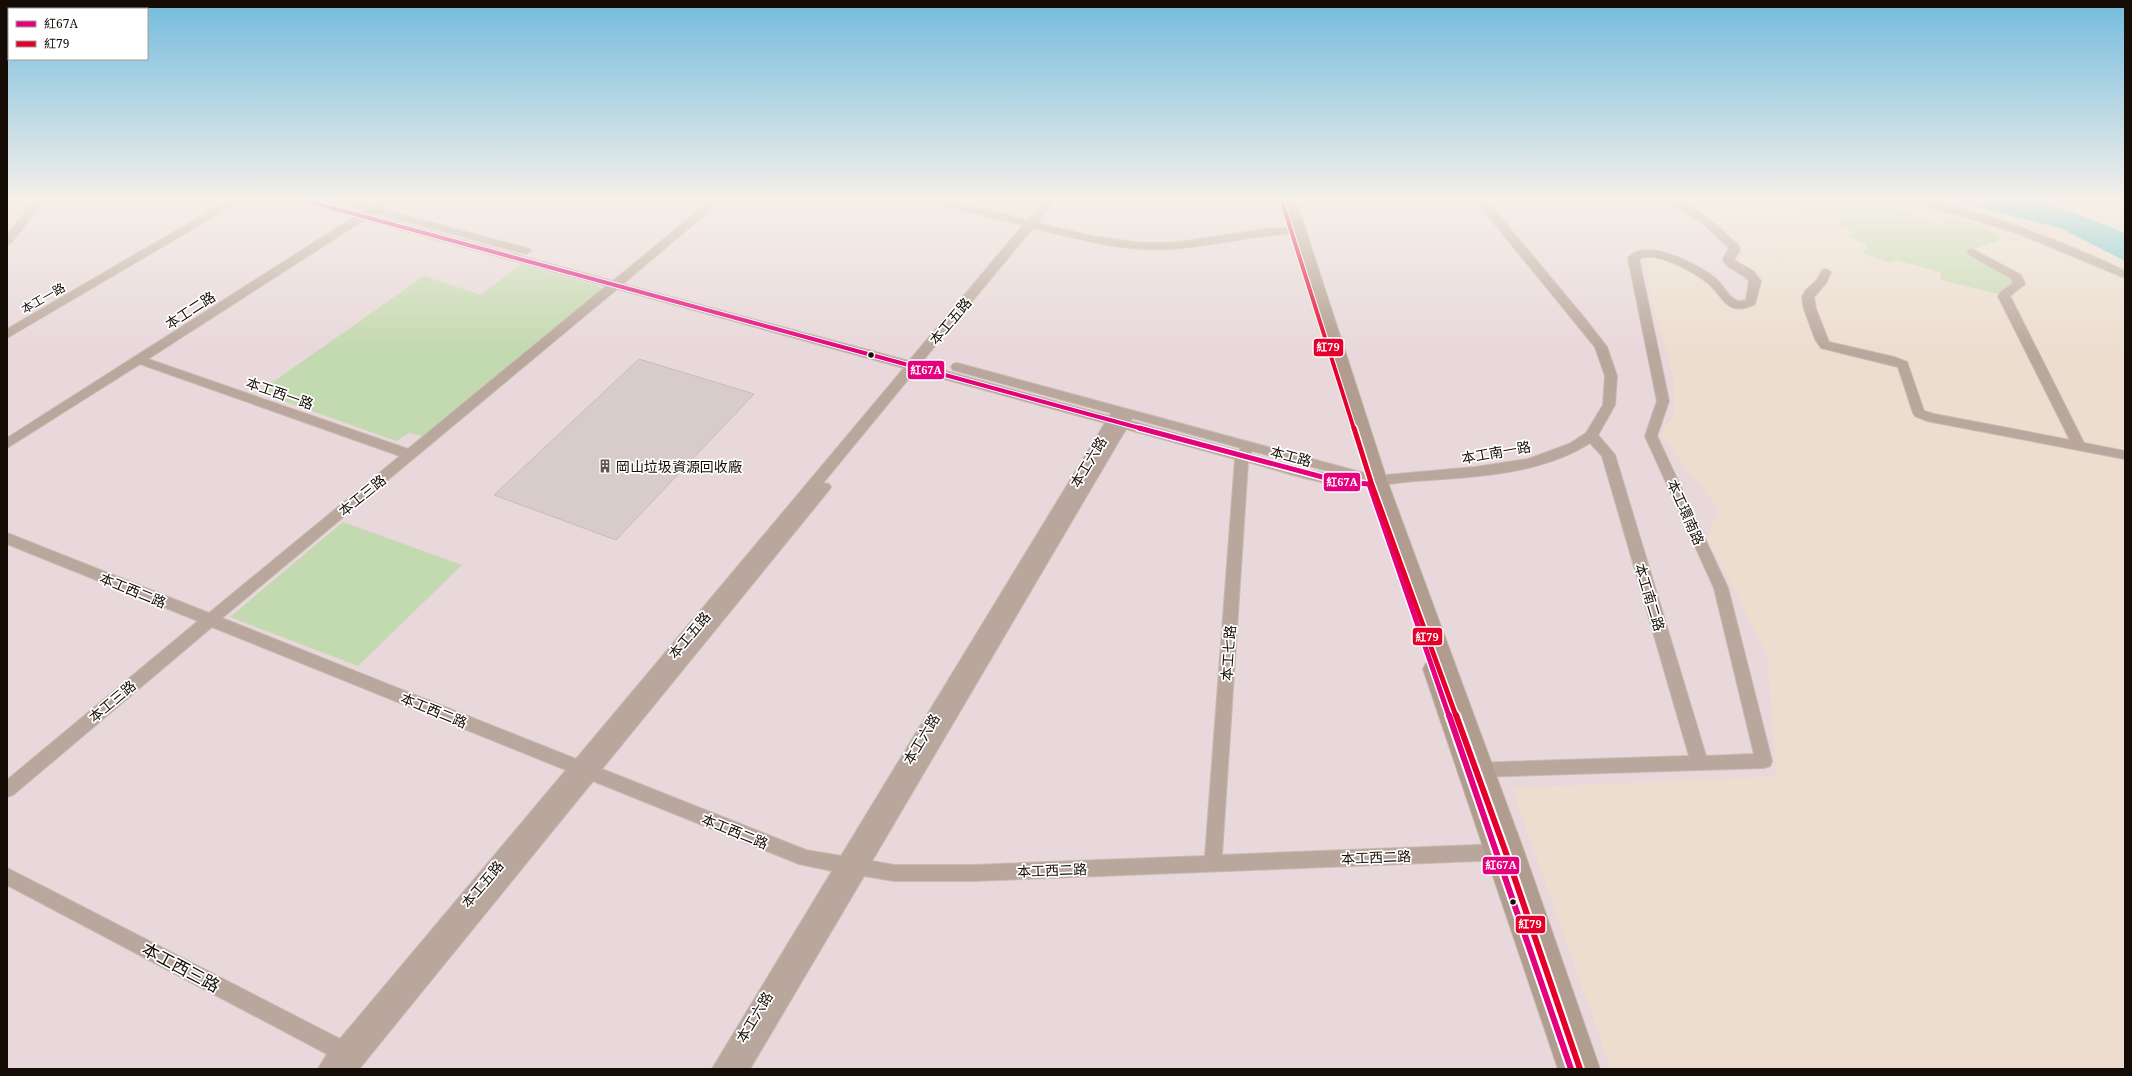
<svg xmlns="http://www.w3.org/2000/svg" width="2132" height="1076" viewBox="0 0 2132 1076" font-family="'Noto Serif','Noto Sans TC',serif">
<rect width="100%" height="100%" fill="#ecddcf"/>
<polygon fill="#e8d7db" points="7,200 1672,200 1703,215 1721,227 1740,246 1738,262 1763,278 1755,305 1738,308 1723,304 1716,290 1693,274 1656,256 1645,261 1652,304 1673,374 1674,414 1660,435 1719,509 1707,537 1767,654 1776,776 1512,788 1611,1069 7,1069"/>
<g fill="#c3d9af">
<polygon points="1799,200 1903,200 1889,205 1939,226 1957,216 2003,237 1998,241 1968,251 2016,281 1998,294 1941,280 1940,272 1895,260 1891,263 1862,253 1868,245 1855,240 1849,236 1855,233 1838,225 1840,220 1829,215 1818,217 1802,211 1809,205"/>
<polygon points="521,264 598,286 601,288 601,293 424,436 409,433 396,441 259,392 424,276 481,295"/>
<polygon points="343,522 462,565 358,666 230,617"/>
</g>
<polygon fill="#64c5ce" points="1951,200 2042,200 2125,233 2125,261 2060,228"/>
<polygon fill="#d8cccb" stroke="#c7bcbb" points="639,359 754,394 616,540 494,495"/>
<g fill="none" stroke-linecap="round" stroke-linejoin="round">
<g stroke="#c7bcb1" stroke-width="2">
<g id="minor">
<polygon points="35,200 45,200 11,243 7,244 7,234"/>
<polygon points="229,200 242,200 7,338 7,329"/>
<path d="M298,200H315L361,213L365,210L345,205L344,203L350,200L372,206L381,200H393L381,209L530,249L531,251L526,254L375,213L371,215L613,281L711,200H722L623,284L909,361L1023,225L927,202L926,200H944L1028,220L1044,200H1055L1037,223L1092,236L1142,243H1171L1274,228H1302L1303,230L1302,232L1298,233C1255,235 1213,246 1171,249C1124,252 1077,239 1033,228L920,364L1109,416L1111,413L953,370L951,367L953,364L957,363L1375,476L1475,467L1528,459L1569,444L1586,433L1603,405L1605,376L1595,347L1475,200H1486L1587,321L1607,347L1617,376L1615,405L1598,435L1615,455L1706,756L1754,754L1714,588L1645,436L1657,401L1628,258C1645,236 1699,265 1715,278C1723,284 1726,294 1734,299C1738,302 1741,302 1746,300L1749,281C1743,272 1726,270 1723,259L1729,248L1699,220L1663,200C1694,200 1716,225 1738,245L1740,250L1734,260L1753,271L1761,281L1755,304C1727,318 1724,297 1708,283C1694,272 1656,250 1639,259L1669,401L1657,436L1728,588L1772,761L1770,766L1764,768L1474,777L1468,775L1466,770L1468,765L1474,763L1689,756L1602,456L1590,443C1537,477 1466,477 1405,482C1386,484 1367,488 1348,486C1314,483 1281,471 1248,462L1222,855L1503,844L1509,846L1512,852L1509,858L1503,860L974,881H894L864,876L750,1069H712L832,871L799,864L593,781L359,1069H318L327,1054L7,885V868L340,1039L566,770L212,627L13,795L7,797V780L198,621L7,544V533L209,613L400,456L140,364L7,448V438L354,217L299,202ZM364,220L606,286L408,449L148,359ZM617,289L904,368L576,759L222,618ZM915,371L1105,423L841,856L806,850L602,769L829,490L831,487L829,484L823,483ZM1132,418L1241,448L1239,451L1131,421ZM1126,429L1235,459L1205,856L974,865H894L872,861ZM1252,451L1351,477L1311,471L1250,454Z"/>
<path d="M1907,200H1926L1939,203C2004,219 2065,242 2125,271V278L2017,233L1963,216L1908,202Z"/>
<polygon points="1972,249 2021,275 2025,284 2010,296 2084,443 2125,451 2125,459 1927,421 1915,416 1913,413 1898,367 1821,348 1815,339 1804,309 1802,297 1806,290 1817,280 1822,270 1826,269 1831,272 1826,283 1814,297 1816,309 1829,342 1894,357 1907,362 1924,411 1934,414 2070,440 1998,296 2002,291 2013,283 2012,279 1968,254 1967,252 1968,250"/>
</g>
</g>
<g stroke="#c7bcb1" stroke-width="2">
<polygon id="major" points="1283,200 1296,200 1387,480 1524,851 1600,1069 1558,1069 1423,669 1426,663 1434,661 1369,480"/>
</g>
<use href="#minor" fill="#b9a69c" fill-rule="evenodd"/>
<use href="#major" fill="#b19c90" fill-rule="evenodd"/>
<g stroke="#fff" stroke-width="6">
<polyline id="bus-1-far2" points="303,200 1143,429"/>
</g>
<g stroke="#fff" stroke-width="8">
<polyline id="bus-1-far1" points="1139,428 1341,482 1369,484 1449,716"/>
</g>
<g stroke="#fff" stroke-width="10">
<polyline id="bus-1" points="1449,715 1571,1069"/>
</g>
<g stroke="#fff" stroke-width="6">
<polyline id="bus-2-far2" points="1282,202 1354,429"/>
</g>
<g stroke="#fff" stroke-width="8">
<polyline id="bus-2-far1" points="1354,428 1371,482 1456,716"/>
</g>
<g stroke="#fff" stroke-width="10">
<polyline id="bus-2" points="1456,715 1506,853 1580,1069"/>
</g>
<use href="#bus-1-far2" stroke="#e5007d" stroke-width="4"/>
<use href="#bus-1-far1" stroke="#e5007d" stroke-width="5"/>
<use href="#bus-1" stroke="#e5007d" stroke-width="6"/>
<use href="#bus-2-far2" stroke="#e4002b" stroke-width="4"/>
<use href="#bus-2-far1" stroke="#e4002b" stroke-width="5"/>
<use href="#bus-2" stroke="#e4002b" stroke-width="6"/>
</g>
<linearGradient id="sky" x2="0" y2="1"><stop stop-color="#73bbde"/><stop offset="0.57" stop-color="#f6f0e9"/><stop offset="1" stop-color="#f6f0e9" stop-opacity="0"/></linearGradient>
<rect width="2132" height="351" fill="url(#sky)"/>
<defs>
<g id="building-bare" transform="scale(1.08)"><path d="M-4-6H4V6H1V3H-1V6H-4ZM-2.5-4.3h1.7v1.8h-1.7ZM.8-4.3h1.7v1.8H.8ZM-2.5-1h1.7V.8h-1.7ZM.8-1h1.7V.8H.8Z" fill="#60564c" stroke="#fff" stroke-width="2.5" paint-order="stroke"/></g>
</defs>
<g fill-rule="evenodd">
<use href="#building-bare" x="605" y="466"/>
</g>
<g fill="#150d05" stroke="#fff" stroke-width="1.5">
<circle cx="871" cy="355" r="3.5"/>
<circle cx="1513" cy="902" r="3.5"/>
</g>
<g text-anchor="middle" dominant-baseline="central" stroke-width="3.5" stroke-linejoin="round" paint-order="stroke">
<g font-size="12" fill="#150d05" stroke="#fff">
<text transform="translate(43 298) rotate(-30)">本工一路</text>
</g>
<g font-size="14" fill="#150d05" stroke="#fff">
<text transform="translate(190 310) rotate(-33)">本工二路</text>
<text transform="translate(950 321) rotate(-50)">本工五路</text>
<text transform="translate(280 393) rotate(19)">本工西一路</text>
<text transform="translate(1496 452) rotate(-10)">本工南一路</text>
<text transform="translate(1291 456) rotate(15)">本工路</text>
<text transform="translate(1088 462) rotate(-59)">本工六路</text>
<text transform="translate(362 495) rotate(-39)">本工三路</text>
<text transform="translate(1686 512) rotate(66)">本工環南路</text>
<text transform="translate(133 590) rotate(22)">本工西二路</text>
<text transform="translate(1650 597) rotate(73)">本工南二路</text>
<text transform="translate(689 635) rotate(-50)">本工五路</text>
<text transform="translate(1228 653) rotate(-86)">本工七路</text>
<text transform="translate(112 701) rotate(-40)">本工三路</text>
<text transform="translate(434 710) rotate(22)">本工西二路</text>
<text transform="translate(921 739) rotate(-59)">本工六路</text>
<text transform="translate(735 831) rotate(22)">本工西二路</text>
<text transform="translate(1376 857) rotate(-2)">本工西二路</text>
<text transform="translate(1052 870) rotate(-2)">本工西二路</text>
<text transform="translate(482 884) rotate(-50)">本工五路</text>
<text transform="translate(754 1017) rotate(-59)">本工六路</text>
</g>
<g font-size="14" fill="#150d05" stroke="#fff" text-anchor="start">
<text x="616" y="466">岡山垃圾資源回收廠</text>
</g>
<g font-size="17" fill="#150d05" stroke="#fff">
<text transform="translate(181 967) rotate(28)">本工西三路</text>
</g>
</g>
<g stroke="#fff" stroke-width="1.5">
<rect x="1313" y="338" width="31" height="19" rx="4" fill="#e4002b"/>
<rect x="907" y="360" width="38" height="20" rx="4" fill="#e5007d"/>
<rect x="1323" y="472" width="38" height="20" rx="4" fill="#e5007d"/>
<rect x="1412" y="627" width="31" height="19" rx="4" fill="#e4002b"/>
<rect x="1482" y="856" width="38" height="19" rx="4" fill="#e5007d"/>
<rect x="1515" y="915" width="31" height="19" rx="4" fill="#e4002b"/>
</g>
<g font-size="11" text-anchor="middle" font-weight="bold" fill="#fff">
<text x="1328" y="351">紅79</text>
<text x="926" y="374">紅67A</text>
<text x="1342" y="486">紅67A</text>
<text x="1427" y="641">紅79</text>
<text x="1501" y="869">紅67A</text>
<text x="1530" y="928">紅79</text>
</g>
<rect width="2132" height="1076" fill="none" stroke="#150d05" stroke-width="16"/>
<rect x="8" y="8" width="140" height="52" fill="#ffffff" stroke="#a19e9b"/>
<rect x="16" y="21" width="20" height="6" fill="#e5007d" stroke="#a19e9b"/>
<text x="44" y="28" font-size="12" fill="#150d05">紅67A</text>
<rect x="16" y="41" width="20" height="6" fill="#e4002b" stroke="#a19e9b"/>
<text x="44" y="48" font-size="12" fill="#150d05">紅79</text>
</svg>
